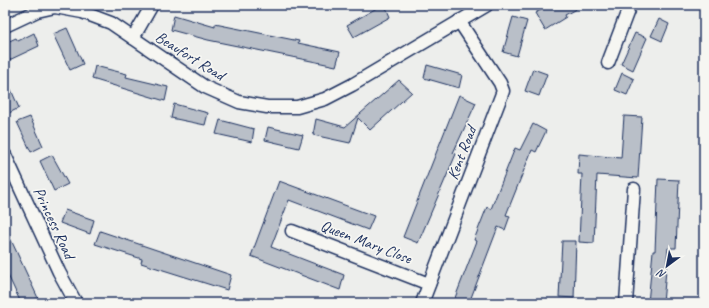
<svg xmlns="http://www.w3.org/2000/svg" width="709" height="308" viewBox="0 0 709 308" font-family="Caveat,sans-serif">
<rect width="100%" height="100%" fill="#edeeec"/>
<filter id="ink" filterUnits="userSpaceOnUse"><feTurbulence type="fractalNoise" baseFrequency=".025" numOctaves="2"/><feDisplacementMap in="SourceGraphic" scale="8" xChannelSelector="R" yChannelSelector="G"/><feConvolveMatrix kernelMatrix="1 2 1 2 8 2 1 2 1" color-interpolation-filters="sRGB"/></filter>
<g filter="url(#ink)">
<g fill="#b9bfc8" stroke="#1b2f5e">
<polygon points="382,5 385,5 390,17 354,37 347,25"/>
<polygon points="550,5 583,5 565,15 566,17 545,30 535,13"/>
<polygon points="174,15 215,27 215,24 299,41 298,43 340,52 336,66 208,40 171,30"/>
<polygon points="513,17 527,21 517,56 503,52"/>
<polygon points="659,19 669,24 662,41 651,36"/>
<polygon points="67,28 83,64 70,70 53,34"/>
<polygon points="34,33 39,46 5,62 5,43 16,38 18,41"/>
<polygon points="635,33 647,38 633,70 621,64"/>
<polygon points="427,65 462,75 459,88 424,78"/>
<polygon points="95,66 127,74 126,77 168,87 165,101 92,79"/>
<polygon points="533,69 547,74 539,96 525,91"/>
<polygon points="622,73 634,79 627,95 615,90"/>
<polygon points="5,76 19,108 5,115"/>
<polygon points="399,80 412,92 370,130 358,118 350,143 313,135 316,119 345,127"/>
<polygon points="459,95 476,103 453,153 456,154 418,243 403,237"/>
<polygon points="174,104 208,113 205,125 171,118"/>
<polygon points="624,116 642,117 638,178 597,175 594,243 579,242 582,174 578,174 579,154 621,158"/>
<polygon points="30,117 43,146 31,152 17,122"/>
<polygon points="220,120 254,129 252,142 216,134"/>
<polygon points="533,124 546,131 536,152 532,150 506,215 510,216 505,230 498,227 469,303 453,303 477,241 474,240 487,207 491,209 515,148 520,150"/>
<polygon points="268,127 303,135 299,148 265,140"/>
<polygon points="52,155 68,184 54,191 40,161"/>
<polygon points="658,179 679,180 676,248 668,248 663,303 648,303 653,251 655,251"/>
<polygon points="279,181 374,216 368,230 289,200 271,247 344,275 340,290 251,256"/>
<polygon points="65,210 94,220 90,234 60,223"/>
<polygon points="5,227 38,298 27,303 21,303 5,269"/>
<polygon points="100,231 231,275 227,290 141,263 142,259 95,244"/>
<polygon points="562,241 576,241 574,298 559,297"/>
</g>
<g fill="none" stroke-linecap="round" stroke-linejoin="round">
<g stroke="#1b2f5e" stroke-width="15">
<g id="minor">
<polyline points="5,26 37,11 55,7 82,12 111,23 205,87 239,102 267,107 297,107 325,99 352,85 487,5"/>
<polyline points="133,38 152,5"/>
<polyline points="608,63 630,5"/>
<polyline points="5,155 59,272 76,303"/>
<polyline points="292,231 429,284"/>
<polyline points="422,303 503,91 500,83 459,21"/>
<polyline points="626,303 634,189"/>
</g>
</g>
<use href="#minor" stroke="#f6f6f2" stroke-width="12"/>
</g>
</g>
<g text-anchor="middle" dominant-baseline="central" stroke-width="3.5" stroke-linejoin="round" paint-order="stroke">
<g font-size="16" fill="#1b2f5e" stroke="#f6f6f2">
<text transform="translate(190 56) rotate(32)">Beaufort Road</text>
<text transform="translate(462 153) rotate(-69)">Kent Road</text>
<text transform="translate(54 223) rotate(65)">Princess Road</text>
<text transform="translate(366 242) rotate(21)">Queen Mary Close</text>
</g>
</g>
<rect width="709" height="308" fill="none" stroke="#f6f6f2" stroke-width="20"/>
<rect x="10" y="10" width="689" height="288" fill="none" stroke="#1b2f5e" stroke-width="1.5" filter="url(#ink)"/>
<g transform="translate(667 266) rotate(212)" stroke="#f6f6f2" stroke-width="3" paint-order="stroke">
<path d="M0-3L7 15L0 10L-7 15Z" fill="#1b2f5e"/>
<text y="-6" font-size="11" font-weight="bold" text-anchor="middle" fill="#1b2f5e">N</text>
</g>
</svg>
